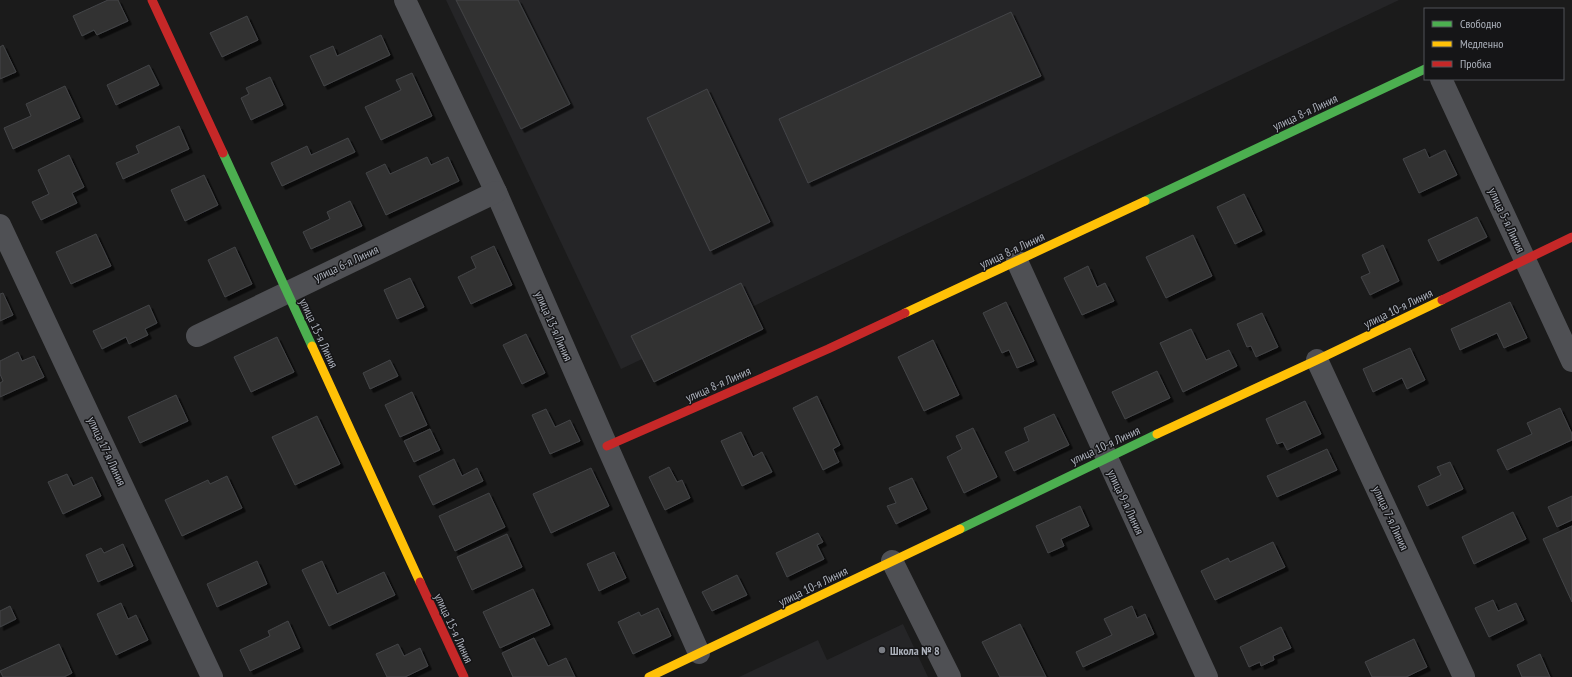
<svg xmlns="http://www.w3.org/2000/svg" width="1572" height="677" viewBox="0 0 1572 677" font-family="'PT Sans Narrow',sans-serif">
<defs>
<filter id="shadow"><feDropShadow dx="3.5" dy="3.5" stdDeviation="0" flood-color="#0009"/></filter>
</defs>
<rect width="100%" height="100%" fill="#1b1b1b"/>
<g fill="#252527">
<polygon points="446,0 1399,0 621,369"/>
<polygon points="903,624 928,677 739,677 818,640 827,660"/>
</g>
<g fill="#333" stroke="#434447" filter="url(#shadow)">
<polygon points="108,0 118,0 128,21 97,35 94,30 82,36 73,16"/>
<polygon points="456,0 518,0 570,104 521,129"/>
<polygon points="1011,12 1041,76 808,183 779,119"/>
<polygon points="247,16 258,40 222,57 210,33"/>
<polygon points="381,35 390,55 324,86 310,56 333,46 337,56"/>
<polygon points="3,45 16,72 0,79 0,47"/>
<polygon points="149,65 159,85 116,105 107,85"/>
<polygon points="412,73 432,116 381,140 365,107 401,90 396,80"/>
<polygon points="270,77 283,105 251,120 241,98 249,94 246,88"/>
<polygon points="65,86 80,118 13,149 4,128 31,116 26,104"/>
<polygon points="707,89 770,222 710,251 647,118"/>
<polygon points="179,126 189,149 123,179 116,163 139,153 136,146"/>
<polygon points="348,138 355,152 282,186 271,163 307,146 311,155"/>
<polygon points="1425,149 1429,158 1445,150 1457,175 1419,193 1403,159"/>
<polygon points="69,155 84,187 72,193 77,203 41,220 32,202 49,194 38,170"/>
<polygon points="427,157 431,165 448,157 459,181 386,215 366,173 385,164 390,174"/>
<polygon points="204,175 218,205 185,221 171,190"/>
<polygon points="1244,194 1262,231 1235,244 1217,207"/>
<polygon points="350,201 362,226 311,249 303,232 330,219 327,212"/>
<polygon points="1477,217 1487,237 1438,261 1428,240"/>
<polygon points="96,234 111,266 71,284 56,252"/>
<polygon points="1193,235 1212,276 1166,298 1146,257"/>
<polygon points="1383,245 1399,281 1370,295 1361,277 1370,273 1362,255"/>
<polygon points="494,246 512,285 471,304 458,277 476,268 471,257"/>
<polygon points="235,247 252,284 225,297 208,260"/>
<polygon points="1088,266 1097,287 1105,283 1114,301 1082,315 1064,278"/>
<polygon points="410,278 424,307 397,319 384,290"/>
<polygon points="741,283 763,329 654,382 631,336"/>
<polygon points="3,293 13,315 0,321 0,294"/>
<polygon points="1006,302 1034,361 1017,368 1009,350 1002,353 983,313"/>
<polygon points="1510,302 1527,338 1504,348 1497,333 1460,350 1451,329"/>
<polygon points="149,305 157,323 145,329 148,335 129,344 126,337 102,349 93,331"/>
<polygon points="1262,313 1278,347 1256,357 1251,346 1247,347 1237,324"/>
<polygon points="1191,329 1206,360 1229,350 1237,366 1183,392 1160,343"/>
<polygon points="526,334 545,373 522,384 503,345"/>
<polygon points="277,337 294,372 251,392 234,357"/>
<polygon points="933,340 959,395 924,411 898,357"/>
<polygon points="1410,348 1425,380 1407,389 1402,378 1373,392 1363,369"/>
<polygon points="18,352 22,361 34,356 44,377 0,397 0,383 3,381 0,374 0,361"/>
<polygon points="390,360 398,376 370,389 363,373"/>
<polygon points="1157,371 1170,398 1125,419 1112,392"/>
<polygon points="412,392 427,425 400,437 385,405"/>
<polygon points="176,395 188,421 140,443 128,417"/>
<polygon points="817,396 840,445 833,449 839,462 823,470 793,408"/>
<polygon points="1305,401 1321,434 1287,450 1283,442 1277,444 1266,419"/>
<polygon points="1560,408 1572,434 1572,440 1507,470 1497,450 1532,434 1527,423"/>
<polygon points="546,409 555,427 570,420 580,441 550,454 532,415"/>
<polygon points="1054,414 1069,445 1014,471 1005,452 1029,441 1024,428"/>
<polygon points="317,416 340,464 295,485 272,437"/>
<polygon points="973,428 997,477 964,493 947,457 962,449 956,436"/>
<polygon points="430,429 440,450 414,462 404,441"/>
<polygon points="741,432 753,457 762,452 772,472 742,486 721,441"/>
<polygon points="1327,449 1337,470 1277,497 1267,476"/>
<polygon points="454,459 462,476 477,468 483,481 433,505 419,476"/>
<polygon points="1450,462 1463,489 1427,506 1418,486 1441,475 1437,467"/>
<polygon points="669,467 677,482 682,480 690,498 665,510 649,477"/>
<polygon points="591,468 609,506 551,533 533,494"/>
<polygon points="67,474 73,486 92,477 101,496 63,514 48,482"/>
<polygon points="227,476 242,508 182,536 165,500 208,480 210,484"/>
<polygon points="912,478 927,509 896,524 887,506 896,503 889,488"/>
<polygon points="489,493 505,527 455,551 439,516"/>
<polygon points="1572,496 1572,520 1557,527 1548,507"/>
<polygon points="1080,506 1089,526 1061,539 1064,546 1048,553 1036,526"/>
<polygon points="1513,512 1526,539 1474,564 1462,537"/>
<polygon points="1572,526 1572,602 1543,539"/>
<polygon points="818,533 823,542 817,545 824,559 787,577 776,553"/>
<polygon points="507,534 522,567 472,590 457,557"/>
<polygon points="1273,542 1285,567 1215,600 1201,571 1228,558 1230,562"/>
<polygon points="123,544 133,566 98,582 86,555 101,548 104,553"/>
<polygon points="614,552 626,578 599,591 587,564"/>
<polygon points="257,561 267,584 217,607 207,584"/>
<polygon points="322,561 337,594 384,572 395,595 329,626 302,570"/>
<polygon points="737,575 747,595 712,611 702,592"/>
<polygon points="533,589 550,625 500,648 483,612"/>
<polygon points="1493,600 1498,611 1516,603 1524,620 1489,637 1475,608"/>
<polygon points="121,603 128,619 136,615 148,640 116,655 97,614"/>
<polygon points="10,606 16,619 0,627 0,611"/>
<polygon points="1132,606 1137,618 1145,614 1154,634 1083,667 1076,652 1112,635 1104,619"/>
<polygon points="658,608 671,636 633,654 618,622 639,612 641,616"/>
<polygon points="288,621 300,648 250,671 240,650 270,636 268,631"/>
<polygon points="1020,624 1046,677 1000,677 982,642"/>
<polygon points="1281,627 1291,648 1273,656 1274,660 1261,666 1260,662 1249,667 1240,647"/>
<polygon points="534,638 548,666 566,658 575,677 513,677 502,653"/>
<polygon points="1414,639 1427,667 1406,677 1372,677 1365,662"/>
<polygon points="59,644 72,673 64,677 3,677 0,671"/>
<polygon points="398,644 404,656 420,648 428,666 405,677 387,677 376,654"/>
<polygon points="1540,654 1550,677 1522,677 1517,665"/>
</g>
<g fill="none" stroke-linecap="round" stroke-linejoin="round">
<g stroke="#4f5054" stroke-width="22">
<polyline points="405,0 496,192 607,446 699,653"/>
<polyline points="1441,79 1572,361"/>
<polyline points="0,225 212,677"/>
<polyline points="1017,261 1207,677"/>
<polyline points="197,336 496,192"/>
<polyline points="1317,360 1464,677"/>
<polyline points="892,561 950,677"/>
</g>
<g stroke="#4caf50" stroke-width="9">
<polyline points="223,153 312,346"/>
<polyline points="1145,201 1425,69"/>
<polyline points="960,529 1157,434"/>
</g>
<g stroke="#ffc107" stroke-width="9">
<polyline points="905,313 1145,201"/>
<polyline points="312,346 420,582"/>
<polyline points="1157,434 1317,360 1442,300"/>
<polyline points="649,677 960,529"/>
</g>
<g stroke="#c62828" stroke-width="9">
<polyline points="152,0 223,153"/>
<polyline points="1442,300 1572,237"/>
<polyline points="607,446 828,349 905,313"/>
<polyline points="420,582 464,677"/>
</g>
</g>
<circle fill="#797c83" stroke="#151517" stroke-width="1.5" cx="882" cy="650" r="4"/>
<g text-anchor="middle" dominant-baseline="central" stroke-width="3" stroke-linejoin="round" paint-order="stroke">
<g font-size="12" fill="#acb1bb" stroke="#151517">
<text transform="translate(1305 112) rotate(-25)">улица 8-я Линия</text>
<text transform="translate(1507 220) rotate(65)">улица 5-я Линия</text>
<text transform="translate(1012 250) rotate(-25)">улица 8-я Линия</text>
<text transform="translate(346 263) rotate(-25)">улица 6-я Линия</text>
<text transform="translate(1398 308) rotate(-26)">улица 10-я Линия</text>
<text transform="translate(554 326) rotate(66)">улица 13-я Линия</text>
<text transform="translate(319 333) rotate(65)">улица 15-я Линия</text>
<text transform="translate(718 384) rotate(-24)">улица 8-я Линия</text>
<text transform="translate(1105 445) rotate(-25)">улица 10-я Линия</text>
<text transform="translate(107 451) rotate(65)">улица 17-я Линия</text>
<text transform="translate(1126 502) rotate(65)">улица 9-я Линия</text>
<text transform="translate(1391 518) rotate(65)">улица 7-я Линия</text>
<text transform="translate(813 586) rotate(-26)">улица 10-я Линия</text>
<text transform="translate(454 628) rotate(65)">улица 15-я Линия</text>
</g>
<g font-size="12" font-weight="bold" fill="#acb1bb" stroke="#151517" text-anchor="start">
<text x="890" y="650">Школа № 8</text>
</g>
</g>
<rect x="1424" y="8" width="140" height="72" fill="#151517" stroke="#515359"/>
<rect x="1432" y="21" width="20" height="6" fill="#4caf50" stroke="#515359"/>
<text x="1460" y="28" font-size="12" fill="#acb1bb">Свободно</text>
<rect x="1432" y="41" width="20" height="6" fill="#ffc107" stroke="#515359"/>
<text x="1460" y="48" font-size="12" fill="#acb1bb">Медленно</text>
<rect x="1432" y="61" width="20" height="6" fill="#c62828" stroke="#515359"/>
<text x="1460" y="68" font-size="12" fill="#acb1bb">Пробка</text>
</svg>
